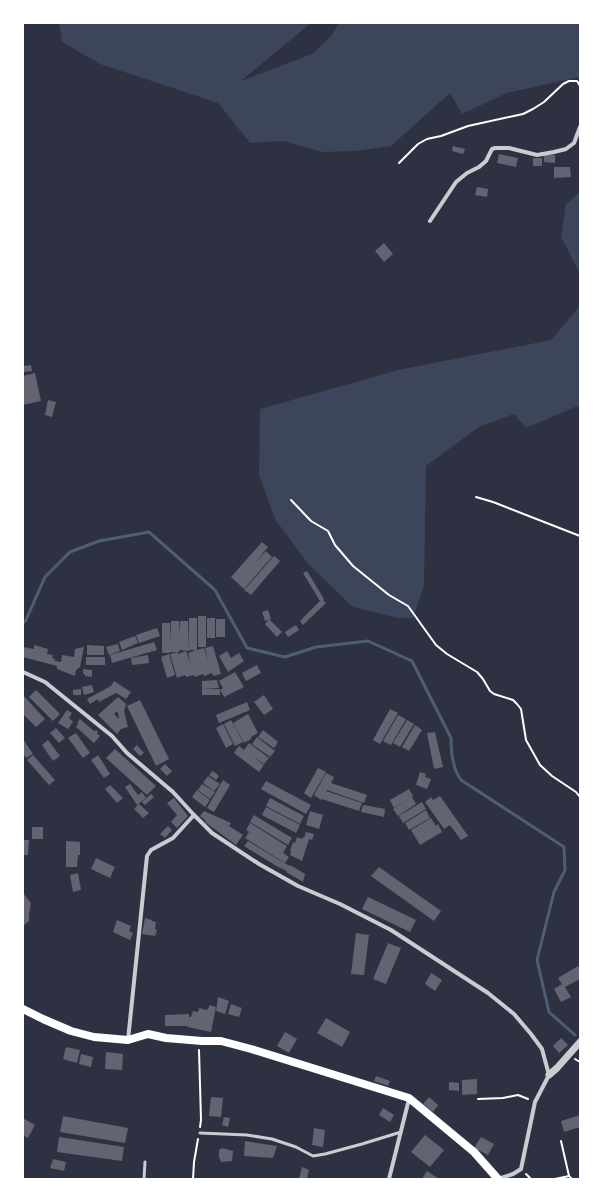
<svg xmlns="http://www.w3.org/2000/svg" width="603" height="1202" viewBox="0 0 603 1202" font-family="Montserrat,sans-serif">
<rect width="100%" height="100%" fill="#2d3142"/>
<g fill="#3c4559">
<polygon points="59,23 311,23 241,81 312,54 331,36 339,23 580,23 580,77 507,93 462,114 450,93 391,146 356,151 323,152 284,141 250,143 218,103 100,64 62,42"/>
<polygon points="580,192 580,405 526,428 514,414 479,427 426,466 424,586 413,618 398,618 353,607 307,563 275,519 259,475 260,409 398,370 551,340 579,307 579,272 561,237 566,204"/>
</g>
<g fill="none" stroke-linecap="round" stroke-linejoin="round">
<path stroke="#4f5d75" stroke-width="3" d="M23,623L26,620L45,577L70,552L99,541L149,532L215,590L247,648L285,657L316,647L368,641L412,661L451,738C451,752 452,768 461,780L564,847L565,870L554,892L537,960L549,1012L575,1035"/>
</g>
<g fill="#626471" fill-rule="evenodd">
<polygon points="453,146 465,149 463,154 452,151"/>
<polygon points="499,154 518,158 516,167 497,163"/>
<polygon points="544,155 555,155 555,163 544,162"/>
<rect x="533" y="158" width="9" height="8"/>
<polygon points="554,167 570,167 571,177 554,178"/>
<polygon points="477,187 488,189 487,197 475,195"/>
<polygon points="384,243 393,254 384,262 375,251"/>
<polygon points="31,365 32,371 23,372 23,366"/>
<polygon points="35,373 41,401 23,405 23,376"/>
<polygon points="48,400 56,402 52,417 45,415"/>
<polygon points="262,542 268,547 252,566 266,551 272,557 244,589 231,577"/>
<polygon points="274,556 280,561 251,595 244,590"/>
<polygon points="307,571 324,599 323,600 326,603 303,625 300,621 320,601 303,573"/>
<polygon points="268,610 271,619 265,621 262,612"/>
<rect x="198" y="616" width="8" height="31"/>
<rect x="189" y="618" width="8" height="32"/>
<rect x="207" y="618" width="8" height="20"/>
<rect x="216" y="619" width="9" height="18"/>
<polygon points="269,619 282,632 277,637 265,624"/>
<polygon points="171,621 179,621 180,634 180,621 188,621 189,651 179,650 179,652 170,652 170,653 162,653 162,623 170,623 171,642"/>
<polygon points="296,625 299,630 288,637 285,632"/>
<polygon points="157,628 160,636 139,643 136,635"/>
<polygon points="135,636 138,643 122,650 119,642"/>
<polygon points="154,642 157,650 112,663 110,655"/>
<polygon points="118,644 120,651 109,655 106,647"/>
<polygon points="34,645 48,649 47,654 53,655 52,658 55,659 55,661 61,662 62,655 74,657 75,649 84,647 80,667 76,670 75,676 57,669 57,666 23,657 23,647 34,649"/>
<polygon points="87,645 104,646 104,655 87,655"/>
<polygon points="213,646 221,674 213,676 212,673 204,676 203,674 195,677 194,675 186,677 185,675 177,678 170,654 178,652 178,654 186,651 191,665 188,653 196,650 199,662 196,650 204,648 208,660 205,648"/>
<polygon points="227,651 231,658 239,653 244,661 228,672 219,656"/>
<polygon points="169,654 175,675 167,678 161,657"/>
<polygon points="148,655 149,663 132,665 131,658"/>
<rect x="86" y="657" width="19" height="8"/>
<polygon points="257,665 261,673 246,681 242,673"/>
<polygon points="83,669 92,670 92,677 85,676 85,674 83,674"/>
<polygon points="235,672 244,687 224,697 220,690 223,688 219,681"/>
<polygon points="217,680 219,688 202,689 202,681"/>
<polygon points="114,681 131,692 126,699 116,693 99,702 98,699 90,704 87,699 111,686"/>
<polygon points="92,685 94,692 84,695 82,687"/>
<polygon points="81,689 81,695 73,695 73,690"/>
<rect x="202" y="689" width="18" height="6"/>
<polygon points="36,690 60,714 53,721 29,697"/>
<polygon points="23,695 45,719 36,727 23,714"/>
<polygon points="264,695 273,709 264,715 254,702"/>
<path d="M118,697L126,704L124,711L128,727L121,729L117,734L98,715ZM117,711L118,713L119,719L114,714Z"/>
<polygon points="140,700 169,759 156,766 127,706"/>
<polygon points="247,702 250,710 219,723 216,715"/>
<polygon points="390,709 398,713 380,744 373,740"/>
<polygon points="67,710 72,713 69,718 73,722 68,729 58,723"/>
<polygon points="248,714 258,733 251,737 251,739 244,743 233,723"/>
<polygon points="398,715 406,719 391,745 383,741"/>
<polygon points="80,719 94,731 96,730 98,732 97,733 100,736 94,743 76,727 78,724 77,723"/>
<polygon points="231,720 243,742 235,746 224,724"/>
<polygon points="407,720 414,724 400,747 393,743"/>
<polygon points="223,724 233,744 226,748 216,728"/>
<polygon points="415,725 422,730 409,751 402,747"/>
<polygon points="56,728 65,738 59,743 50,733"/>
<polygon points="263,730 278,742 274,748 258,737"/>
<polygon points="435,732 443,767 434,769 427,733"/>
<polygon points="76,733 90,753 83,758 68,738"/>
<polygon points="257,737 275,751 270,757 252,744"/>
<polygon points="23,739 33,754 26,758 23,754"/>
<polygon points="48,740 60,756 53,761 42,745"/>
<polygon points="249,743 269,758 264,764 251,755 264,765 259,772 234,753 239,746 244,750"/>
<polygon points="137,745 144,753 140,756 133,749"/>
<polygon points="115,749 156,786 147,795 106,758"/>
<polygon points="33,755 55,780 49,785 27,760"/>
<polygon points="98,755 110,774 104,778 91,760"/>
<polygon points="165,764 172,771 167,776 160,769"/>
<polygon points="318,768 326,772 311,798 304,793"/>
<polygon points="213,771 219,776 216,780 209,775"/>
<polygon points="420,772 426,774 425,777 431,779 427,789 416,785"/>
<polygon points="326,773 334,777 331,783 367,795 364,803 327,790 326,791 362,803 359,811 322,799 321,800 314,795"/>
<polygon points="208,776 220,784 214,791 203,783"/>
<polygon points="223,780 230,785 214,812 207,808"/>
<polygon points="266,781 311,805 306,814 261,789"/>
<polygon points="130,784 138,795 142,792 146,798 137,805 125,787"/>
<polygon points="202,784 215,792 210,799 198,790"/>
<polygon points="110,785 123,798 117,803 105,789"/>
<polygon points="409,789 413,796 412,797 416,804 398,816 393,809 410,799 394,808 390,800"/>
<polygon points="197,790 210,800 205,807 192,797"/>
<polygon points="151,794 154,797 145,805 142,802"/>
<polygon points="440,796 468,836 461,840 450,825 444,829 425,802 431,797 433,800"/>
<polygon points="174,798 188,816 177,828 171,822 177,815 167,803"/>
<polygon points="270,798 304,816 300,824 266,806"/>
<polygon points="422,802 426,809 403,823 399,816"/>
<polygon points="139,804 149,813 143,818 134,809"/>
<polygon points="363,805 385,809 384,817 361,812"/>
<polygon points="266,807 300,825 296,833 262,815"/>
<polygon points="426,810 430,818 409,830 405,823"/>
<polygon points="204,811 231,823 229,826 243,835 236,845 205,822 206,821 200,816"/>
<polygon points="310,811 323,815 319,829 306,825"/>
<polygon points="254,815 292,838 288,845 250,822"/>
<polygon points="431,818 436,826 438,824 442,832 420,845 411,830"/>
<polygon points="250,823 287,846 283,853 289,857 285,863 245,838 249,832 277,849 246,830"/>
<polygon points="168,826 172,830 165,838 160,834"/>
<rect x="32" y="827" width="11" height="12"/>
<polygon points="306,832 314,834 312,840 309,839 302,861 290,855 291,851 290,851 293,842 295,843 297,837 302,839 303,837 304,838"/>
<polygon points="23,840 29,840 28,855 23,855"/>
<polygon points="66,841 80,842 80,855 78,855 77,867 66,867"/>
<polygon points="248,841 281,861 290,866 290,865 305,874 303,882 286,872 287,871 278,867 244,846"/>
<polygon points="96,858 115,867 110,878 91,869"/>
<polygon points="379,867 441,911 434,921 371,876"/>
<polygon points="78,873 81,890 73,892 70,875"/>
<polygon points="23,893 31,903 29,915 29,921 23,926"/>
<polygon points="368,897 416,920 410,932 362,909"/>
<polygon points="145,918 152,920 152,921 156,922 155,929 157,930 155,936 142,934"/>
<polygon points="117,920 131,926 129,931 133,933 130,940 113,932"/>
<polygon points="356,933 369,935 364,975 351,974"/>
<polygon points="388,943 401,948 386,984 373,979"/>
<polygon points="578,966 580,969 580,979 565,987 571,997 561,1002 554,989 562,984 558,978"/>
<polygon points="431,973 442,980 435,991 425,984"/>
<polygon points="218,997 229,1001 225,1014 216,1011"/>
<polygon points="231,1004 242,1008 239,1017 228,1014"/>
<polygon points="210,1005 216,1007 211,1032 187,1027 188,1026 165,1026 165,1015 189,1014 189,1017 191,1017 193,1011 198,1012 199,1008 207,1010"/>
<polygon points="326,1018 350,1032 342,1047 317,1033"/>
<polygon points="285,1032 297,1039 289,1053 277,1046"/>
<polygon points="561,1038 568,1045 559,1053 553,1046"/>
<polygon points="66,1047 80,1050 77,1063 63,1059"/>
<polygon points="106,1052 123,1054 122,1070 105,1069"/>
<polygon points="81,1054 93,1057 91,1067 79,1064"/>
<polygon points="376,1076 390,1081 388,1086 374,1081"/>
<polygon points="477,1079 477,1094 462,1095 462,1080"/>
<polygon points="449,1082 459,1083 459,1091 449,1090"/>
<polygon points="211,1097 223,1098 221,1117 209,1116"/>
<polygon points="429,1097 438,1105 433,1112 423,1104"/>
<polygon points="383,1108 394,1115 390,1122 379,1115"/>
<polygon points="580,1115 580,1127 564,1132 561,1121"/>
<polygon points="63,1116 128,1128 125,1143 60,1132"/>
<polygon points="224,1117 230,1118 228,1127 222,1125"/>
<polygon points="23,1118 35,1125 28,1138 23,1135"/>
<polygon points="314,1128 325,1130 323,1147 312,1145"/>
<polygon points="425,1135 444,1150 430,1167 411,1152"/>
<polygon points="59,1137 124,1147 122,1161 57,1152"/>
<polygon points="481,1137 494,1144 488,1155 474,1148"/>
<polygon points="245,1141 277,1146 273,1158 244,1156"/>
<polygon points="222,1148 233,1151 232,1161 221,1162 219,1157 219,1150"/>
<polygon points="53,1159 66,1162 64,1171 50,1168"/>
<polygon points="302,1167 309,1170 307,1179 299,1179"/>
<polygon points="427,1171 439,1179 422,1179"/>
</g>
<g fill="none" stroke-linecap="round" stroke-linejoin="round">
<g stroke="#fff" stroke-width="2">
<polyline points="399,163 418,144 427,139 441,136 468,126 523,114 533,109 544,102 563,84 569,81 577,81 580,86 580,94"/>
<polyline points="476,497 493,502 580,536"/>
<polyline points="291,500 311,521 328,531 335,545 353,566 389,595 408,606 436,645 447,654 477,672 483,679 490,691 494,694 513,700 517,704 521,709 526,740 540,765 552,776 576,792 580,797"/>
<polyline points="199,1050 201,1120 200,1127"/>
<polyline points="575,1059 580,1062"/>
<polyline points="478,1099 503,1098 518,1095 528,1099"/>
<polyline points="580,1143 580,1145"/>
<polyline points="526,1174 531,1179"/>
<polyline points="569,1176 572,1179"/>
<polyline points="193,1179 194,1162 198,1139"/>
<polyline points="555,1179 569,1176 561,1141"/>
</g>
<g stroke="#caccd0" stroke-width="3">
<polyline points="200,1133 247,1135 272,1139 296,1147 313,1156 325,1154 362,1144 401,1132"/>
<polyline points="144,1179 145,1162"/>
</g>
<g stroke="#caccd0" stroke-width="4">
<polyline points="430,221 456,182 467,173 479,167 486,161 492,149 495,148 509,148 537,155 554,152 566,149 574,143 580,127"/>
<polyline points="23,672 45,682 112,736 127,753 173,792 194,815 212,833 259,864 298,886 340,904 391,930 488,993 514,1014 531,1034 542,1049 549,1075 535,1102 521,1169 513,1174 498,1179"/>
<polyline points="128,1040 147,856 151,850 173,838 194,815"/>
<polyline points="389,1179 409,1099"/>
</g>
<polyline stroke="#caccd0" stroke-width="7" points="549,1075 557,1068 580,1042"/>
<polyline stroke="#fff" stroke-width="8" points="23,1009 43,1019 71,1031 94,1037 128,1040 148,1034 166,1038 202,1041 221,1041 251,1049 409,1098 474,1152 498,1179"/>
</g>
<rect width="603" height="1202" fill="none" stroke="#ffffff" stroke-width="48"/>
</svg>
